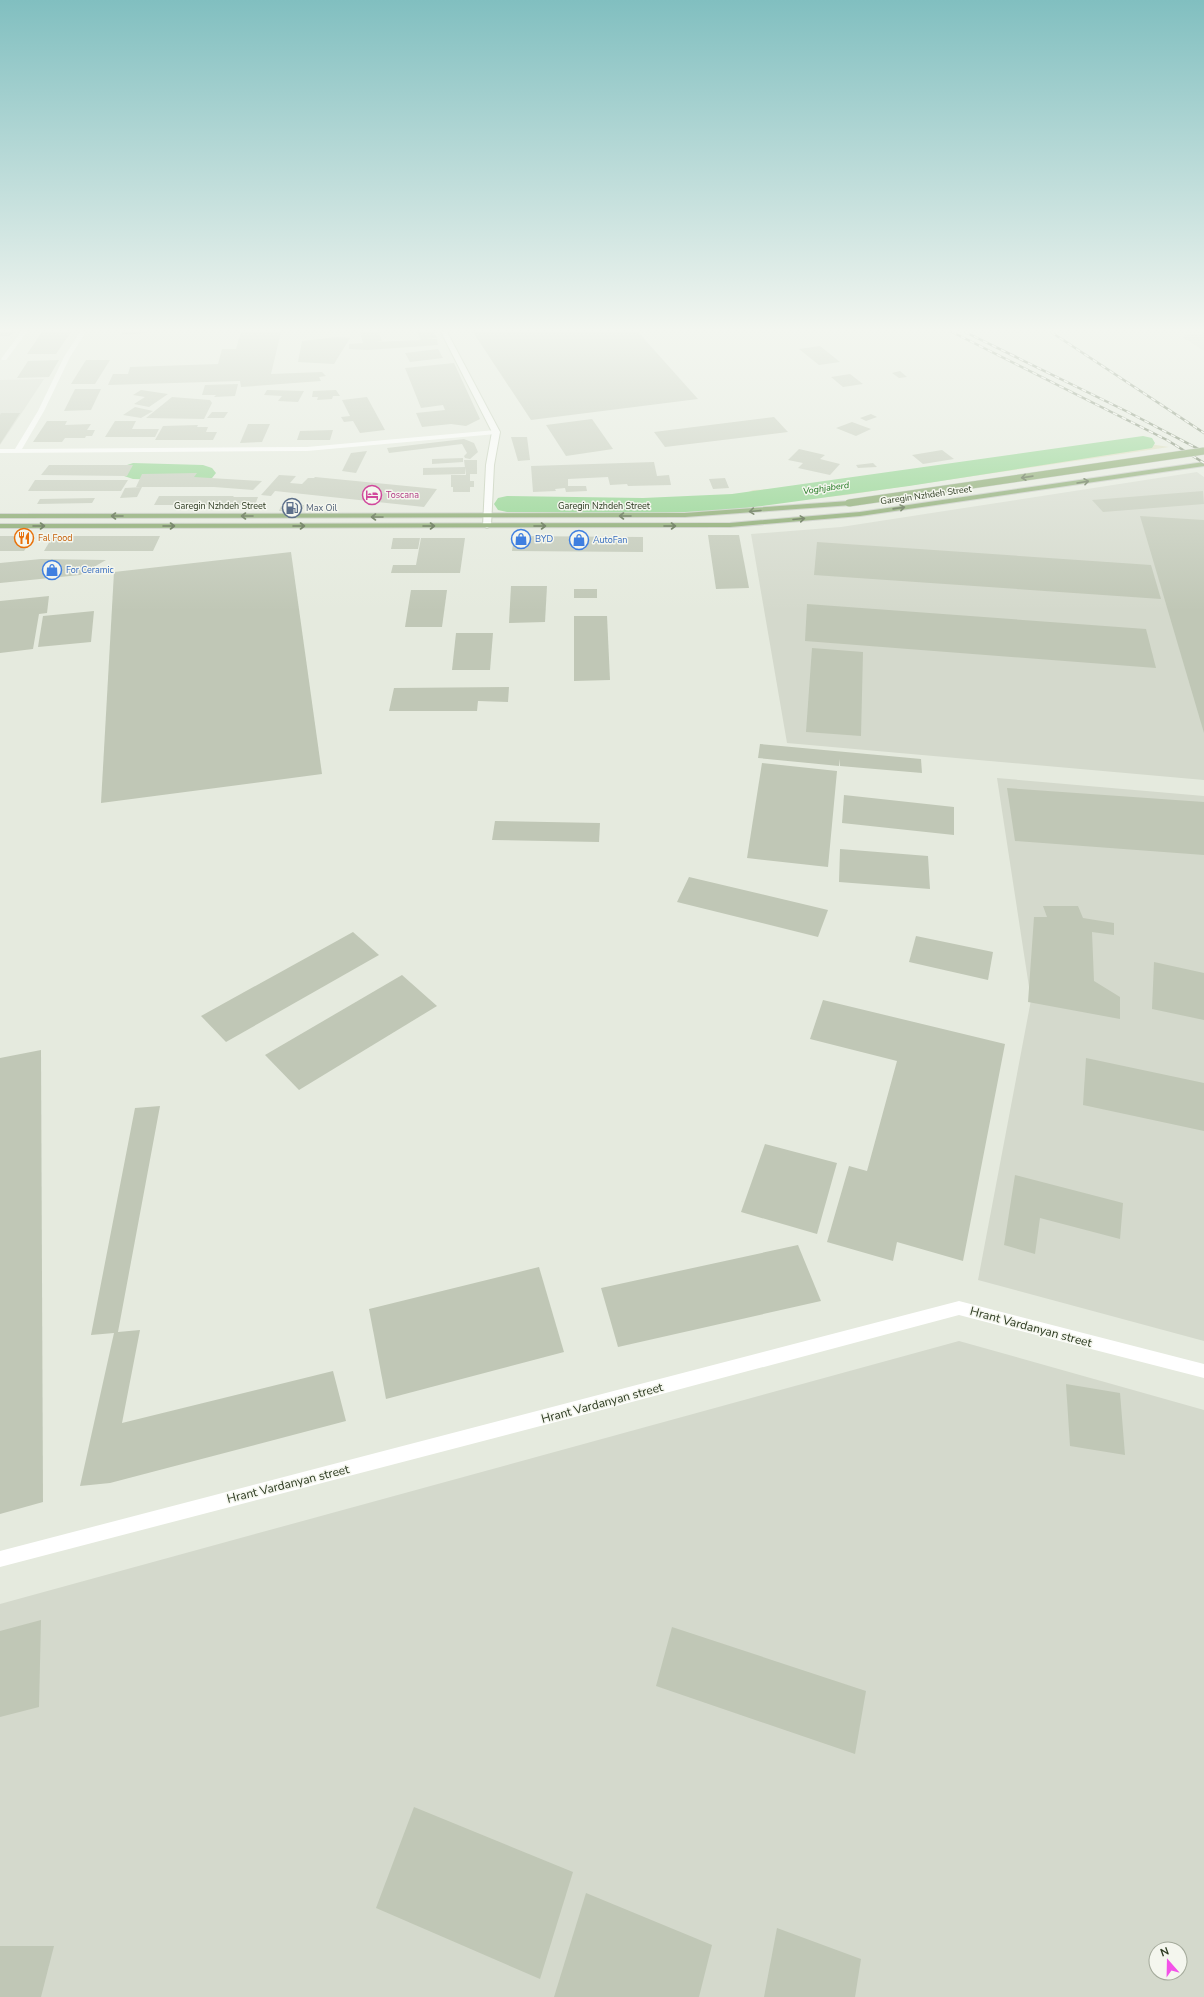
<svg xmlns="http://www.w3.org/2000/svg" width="1204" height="1997" viewBox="0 0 1204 1997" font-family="'Nunito Sans',sans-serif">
<rect width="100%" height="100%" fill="#e5eade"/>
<g fill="#d4d9cc" fill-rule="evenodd">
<polygon points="1204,333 1204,351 1181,336"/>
<polygon points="44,379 23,411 0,445 0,380"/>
<polygon points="1197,472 1204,477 1204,780 787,743 751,534 841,527"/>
<polygon points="997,778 1204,796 1204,1341 978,1280 1031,1000"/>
<path d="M959,1341L1204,1410V1997H0V1604ZM1156,1949H1180V1973H1156Z"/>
</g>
<path fill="#d8dbb6" d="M1143,443L1169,447L846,495L800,500L742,503C741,495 746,493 753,490L815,487L898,475L924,473L1080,450Z"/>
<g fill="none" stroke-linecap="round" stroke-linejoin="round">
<g fill="#86d084" fill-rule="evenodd">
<polygon points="1143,436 1152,438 1155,443 1152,448 909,486 732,510 643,514 507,512 498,510 494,504 498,498 507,496 643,498 732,494"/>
<polygon points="133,463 203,465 212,468 216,473 212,478 203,481 133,479 124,476 120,471 124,466"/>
</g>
</g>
<g fill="#c0c7b6">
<polygon points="0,332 13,332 9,336 0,336"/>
<polygon points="42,332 71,332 56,354 27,354"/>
<polygon points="122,332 147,332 147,333 122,335"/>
<polygon points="241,332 281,332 271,374 322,372 326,376 319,377 321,381 241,387 240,381 108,385 113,374 128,374 130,367 218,364 222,349 236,349"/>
<polygon points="360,332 379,332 382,341 374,342 421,340 417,332 434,332 437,338 423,339 437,339 438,345 368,350 349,349 349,344 363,343"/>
<polygon points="473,332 638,332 698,399 531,420"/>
<polygon points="337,337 350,338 334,364 298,362 302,341"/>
<polygon points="820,346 840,362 819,365 799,349"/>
<polygon points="438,349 443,358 410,362 405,353"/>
<polygon points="59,360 49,377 17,378 28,361"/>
<polygon points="86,360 110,360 95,384 71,384"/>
<polygon points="454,363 480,419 466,426 451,424 422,427 416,413 445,410 443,405 421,408 405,368"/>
<polygon points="900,371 907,377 899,378 892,373"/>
<polygon points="850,374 863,384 843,387 831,377"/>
<polygon points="238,384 235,396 214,397 216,395 202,395 205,385"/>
<polygon points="75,389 101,389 91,410 64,411"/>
<polygon points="141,390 168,394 149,407 134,404 145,397 133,395"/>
<polygon points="267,390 304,391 298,402 278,401 282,396 264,395"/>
<polygon points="336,390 340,396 333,396 332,399 317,400 318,397 312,397 313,391"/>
<polygon points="172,397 210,400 212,403 204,419 146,418"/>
<polygon points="367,397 385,430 360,433 353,421 344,422 341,417 350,416 342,400"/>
<polygon points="135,407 153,411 141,418 123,415"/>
<polygon points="212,412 228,412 224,418 207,418"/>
<polygon points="1,413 20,413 0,444 0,415"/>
<polygon points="871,414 877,417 866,421 860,418"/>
<polygon points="774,417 788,432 665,447 654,432"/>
<polygon points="592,419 613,449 566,456 546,425"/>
<polygon points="47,421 67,421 65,425 91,424 87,430 95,430 92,436 86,436 85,438 65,438 62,442 33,442"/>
<polygon points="115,421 136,421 132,429 159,429 155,437 105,437"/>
<polygon points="852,422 871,429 856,436 836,428"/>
<polygon points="248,424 270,424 262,442 240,443"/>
<polygon points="198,425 197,427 208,427 206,432 217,432 213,440 155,440 163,426"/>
<polygon points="333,430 330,440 297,440 300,431"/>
<polygon points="511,437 527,437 530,460 518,461"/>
<polygon points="464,439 474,443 478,452 470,459 465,458 464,456 467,453 462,444 389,453 387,448"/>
<polygon points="799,449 825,455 820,459 840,464 830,475 798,468 803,463 788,460"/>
<polygon points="942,450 954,459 923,464 912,455"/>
<polygon points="367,451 356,473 342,471 351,453"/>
<polygon points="463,458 463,462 432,464 432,459"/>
<polygon points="464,460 477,460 477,474 470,474 470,481 474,481 474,487 470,487 470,492 453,492 453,487 451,487 451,475 466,475"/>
<polygon points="654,462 657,476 669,475 671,485 628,486 627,484 610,485 608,477 568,479 568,486 586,486 587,491 566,492 565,488 555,489 556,491 533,492 531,466"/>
<polygon points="873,463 877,467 858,468 856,465"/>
<polygon points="49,465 133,465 127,476 41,475"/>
<polygon points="465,467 465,474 423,475 423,468"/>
<polygon points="197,473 194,477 262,481 253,490 214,487 136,487 142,474"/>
<polygon points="279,475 296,476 290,483 302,484 308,478 314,478 315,477 437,489 424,507 275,491 271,496 261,495"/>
<polygon points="725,478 729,488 713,489 709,479"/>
<polygon points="35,480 128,480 121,491 28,491"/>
<polygon points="142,487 137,497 120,498 125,488"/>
<polygon points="1203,491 1204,504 1103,512 1092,500"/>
<polygon points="159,496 234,496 233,497 258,497 255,505 154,505"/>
<polygon points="95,498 92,503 37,504 40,499"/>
<polygon points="287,502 299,502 297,506 304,505 302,511 279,511 281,506 285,506"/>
<polygon points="1140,516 1204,520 1204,733"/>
<polygon points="708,535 739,535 749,588 716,589"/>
<polygon points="0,536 34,536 24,551 0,551"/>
<polygon points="53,536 160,536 153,551 44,551"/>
<polygon points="514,536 643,537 643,552 512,551"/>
<polygon points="393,538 420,538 418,549 391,549"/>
<polygon points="421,538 465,538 460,573 391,573 393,565 416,565"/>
<polygon points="817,542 1151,565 1161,599 814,575"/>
<polygon points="291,552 322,774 101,803 114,572"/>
<polygon points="41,559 106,560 80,575 0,583 0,563"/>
<polygon points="511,586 547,586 545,622 509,623"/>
<rect x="574" y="589" width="23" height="9"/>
<polygon points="411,590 447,590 442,627 405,627"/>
<polygon points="49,596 47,613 39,614 33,649 0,653 0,601"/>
<polygon points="807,604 1146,629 1156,668 805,641"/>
<polygon points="94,611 91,642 38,647 43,616"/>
<polygon points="574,616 607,616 610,680 574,681"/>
<polygon points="456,633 493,633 490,670 452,670"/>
<polygon points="812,648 863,652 861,736 806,732"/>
<polygon points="509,687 508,702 478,701 477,711 389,711 394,688"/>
<polygon points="760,744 921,759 922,773 840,766 840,759 839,766 758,758"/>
<polygon points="762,763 837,771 828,867 747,858"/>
<polygon points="1007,788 1204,802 1204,855 1015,841"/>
<polygon points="844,795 954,807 954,835 842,823"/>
<polygon points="495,821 600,823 599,842 492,840"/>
<polygon points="840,849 928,856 930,889 839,882"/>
<polygon points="689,877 828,910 818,937 677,902"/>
<polygon points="1043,906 1078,906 1083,918 1114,923 1114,935 1092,932 1094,981 1120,997 1120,1019 1028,1002 1034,917 1047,917"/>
<polygon points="353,932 379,955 226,1042 201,1016"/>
<polygon points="916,936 993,952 988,980 909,962"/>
<polygon points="1154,962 1204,973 1204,1020 1152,1009"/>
<polygon points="402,975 437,1006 299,1090 265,1055"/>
<polygon points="823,1000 1005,1044 963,1261 897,1242 893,1261 827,1242 849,1166 867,1171 897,1061 810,1039"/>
<polygon points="41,1050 43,1502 0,1514 0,1058"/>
<polygon points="1086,1058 1204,1083 1204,1131 1083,1105"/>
<polygon points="160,1106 118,1332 140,1330 122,1423 333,1371 346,1421 110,1483 80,1486 114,1333 91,1335 135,1108"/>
<polygon points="765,1144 837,1163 817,1234 741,1212"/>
<polygon points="1015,1175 1123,1203 1120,1239 1040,1218 1035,1254 1004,1245"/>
<polygon points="798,1245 821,1301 618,1347 601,1288"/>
<polygon points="539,1267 564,1352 386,1399 369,1309"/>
<polygon points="1066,1384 1120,1393 1125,1455 1070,1446"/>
<polygon points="41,1620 39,1707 0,1717 0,1631"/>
<polygon points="672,1627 866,1691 855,1754 656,1686"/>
<polygon points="414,1807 573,1872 540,1979 376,1908"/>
<polygon points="586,1893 712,1945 699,1997 554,1997"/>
<polygon points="777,1928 861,1959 855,1997 764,1997"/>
<polygon points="0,1946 54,1946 41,1997 0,1997"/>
</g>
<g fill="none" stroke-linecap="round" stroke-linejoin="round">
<g stroke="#bec9b1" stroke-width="2">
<polygon id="secondary" points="441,332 447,332 500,432 494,465 491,526 487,528 483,526 486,465 492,432"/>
</g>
<g stroke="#c4c8c0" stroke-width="2">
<g id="primary">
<polygon points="1204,462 1204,466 860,516 730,527 0,528 0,524 730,523 860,512"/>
<polygon points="849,501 852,501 852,505 685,517 0,518 0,514 685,513"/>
</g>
</g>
<g fill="#fff" fill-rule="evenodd">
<polygon points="21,332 27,332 6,360 2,360 1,359"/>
<polygon points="80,332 86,332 70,357 44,411 22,449 307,447 496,430 500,432 496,434 307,451 0,453 0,449 15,449 38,411 64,357"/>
<polygon points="959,1301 1204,1364 1204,1378 959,1315 613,1407 0,1567 0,1551"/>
</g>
<use href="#secondary" fill="#fff" fill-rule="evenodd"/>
<use href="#primary" fill="#7da061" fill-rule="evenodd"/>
<g stroke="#667559" stroke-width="2.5">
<g id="rail">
<polyline points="952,332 1167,440 1204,463"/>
<polyline points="965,332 1128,412 1204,452"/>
<polyline points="1051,332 1204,433"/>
</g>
</g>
<use href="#rail" stroke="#f4f6ee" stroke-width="1.5" stroke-dasharray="5" stroke-linecap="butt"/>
<g stroke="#c4c8c0" stroke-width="8" stroke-linecap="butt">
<polyline id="primary-bridge" points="849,503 1204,451"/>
</g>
<use href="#primary-bridge" stroke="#7da061" stroke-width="7"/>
</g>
<defs><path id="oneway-shaft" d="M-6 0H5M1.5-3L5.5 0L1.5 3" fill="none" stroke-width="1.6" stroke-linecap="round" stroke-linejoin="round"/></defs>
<g stroke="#445833">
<use href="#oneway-shaft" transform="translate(1027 477) rotate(172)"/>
<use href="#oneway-shaft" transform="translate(1083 482) rotate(-9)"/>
<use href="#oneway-shaft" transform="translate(899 508) rotate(-8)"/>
<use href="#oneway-shaft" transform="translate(755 511) rotate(175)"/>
<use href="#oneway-shaft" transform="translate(117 516) rotate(-180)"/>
<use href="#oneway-shaft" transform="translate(247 516) rotate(-180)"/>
<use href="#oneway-shaft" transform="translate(625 516) rotate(180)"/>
<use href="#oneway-shaft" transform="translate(377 517) rotate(-180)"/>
<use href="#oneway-shaft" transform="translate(799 519) rotate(-5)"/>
<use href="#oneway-shaft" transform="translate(39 526)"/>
<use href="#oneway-shaft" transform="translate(169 526)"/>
<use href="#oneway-shaft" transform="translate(299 526)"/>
<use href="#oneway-shaft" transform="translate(429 526)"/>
<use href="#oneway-shaft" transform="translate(540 526)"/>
<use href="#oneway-shaft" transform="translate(670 526)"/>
</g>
<linearGradient id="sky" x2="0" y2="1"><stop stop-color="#81bfc0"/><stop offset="0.54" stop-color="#f3f6f0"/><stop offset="1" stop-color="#f3f6f0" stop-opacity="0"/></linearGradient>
<rect width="1204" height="611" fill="url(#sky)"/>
<defs>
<g id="hotel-ring" transform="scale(1)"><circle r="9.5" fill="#f4f6ee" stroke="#d1479c" stroke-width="1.5"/><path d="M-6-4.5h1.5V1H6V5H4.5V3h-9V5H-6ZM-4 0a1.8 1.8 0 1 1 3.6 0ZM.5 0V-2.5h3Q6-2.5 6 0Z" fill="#d1479c"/></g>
<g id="fuel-ring" transform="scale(1)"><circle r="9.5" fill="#f4f6ee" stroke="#5c6f8a" stroke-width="1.5"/><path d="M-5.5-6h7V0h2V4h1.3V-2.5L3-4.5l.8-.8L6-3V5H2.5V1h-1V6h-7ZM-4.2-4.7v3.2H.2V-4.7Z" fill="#5c6f8a"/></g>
<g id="restaurant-ring" transform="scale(1)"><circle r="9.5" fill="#f4f6ee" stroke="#e8710a" stroke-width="1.5"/><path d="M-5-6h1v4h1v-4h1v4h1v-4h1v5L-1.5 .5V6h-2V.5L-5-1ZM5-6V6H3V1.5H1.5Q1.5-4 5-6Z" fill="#e8710a"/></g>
<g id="shop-ring" transform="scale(1)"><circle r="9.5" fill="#f4f6ee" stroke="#3f7fe0" stroke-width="1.5"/><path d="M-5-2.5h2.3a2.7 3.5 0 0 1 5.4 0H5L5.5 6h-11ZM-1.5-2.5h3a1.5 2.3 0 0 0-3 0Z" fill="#3f7fe0"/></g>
</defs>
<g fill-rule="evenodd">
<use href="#hotel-ring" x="372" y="495"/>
<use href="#fuel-ring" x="292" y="508"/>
<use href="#restaurant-ring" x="24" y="538"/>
<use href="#shop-ring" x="521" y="539"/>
<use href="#shop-ring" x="579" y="540"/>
<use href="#shop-ring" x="52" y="570"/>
</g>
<g text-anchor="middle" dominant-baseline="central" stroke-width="3" stroke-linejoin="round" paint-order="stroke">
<g font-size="9" font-style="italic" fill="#1b751a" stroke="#f4f6ee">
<text transform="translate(826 488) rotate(-8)">Voghjaberd</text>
</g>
<g font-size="9" fill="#b23c85" stroke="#f4f6ee" text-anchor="start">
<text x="386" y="495">Tosсana</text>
</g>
<g font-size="9" fill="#2b391f" stroke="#f4f6ee">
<text transform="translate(926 495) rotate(-8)">Garegin Nzhdeh Street</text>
<text x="220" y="506">Garegin Nzhdeh Street</text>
<text x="604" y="506">Garegin Nzhdeh Street</text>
</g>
<g font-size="9" fill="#4e5e75" stroke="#f4f6ee" text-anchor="start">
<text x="306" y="508">Max Oil</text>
</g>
<g font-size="9" fill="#c56008" stroke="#f4f6ee" text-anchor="start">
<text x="38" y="538">Fal Food</text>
</g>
<g font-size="9" fill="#366cbe" stroke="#f4f6ee" text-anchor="start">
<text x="535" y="539">BYD</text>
<text x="593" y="540">AutoFan</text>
<text x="66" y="570">For Ceramic</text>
</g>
<g font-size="12" fill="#2b391f" stroke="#f4f6ee">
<text transform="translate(1031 1327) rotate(15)">Hrant Vardanyan street</text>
<text transform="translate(602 1403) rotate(-15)">Hrant Vardanyan street</text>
<text transform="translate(288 1484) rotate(-14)">Hrant Vardanyan street</text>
</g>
</g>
<g transform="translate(1168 1961) rotate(340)"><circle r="19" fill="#f4f6ee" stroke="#a4aa9b"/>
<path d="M0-3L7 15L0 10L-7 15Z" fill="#f352e8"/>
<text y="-6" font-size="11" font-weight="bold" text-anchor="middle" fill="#2b391f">N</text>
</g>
</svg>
